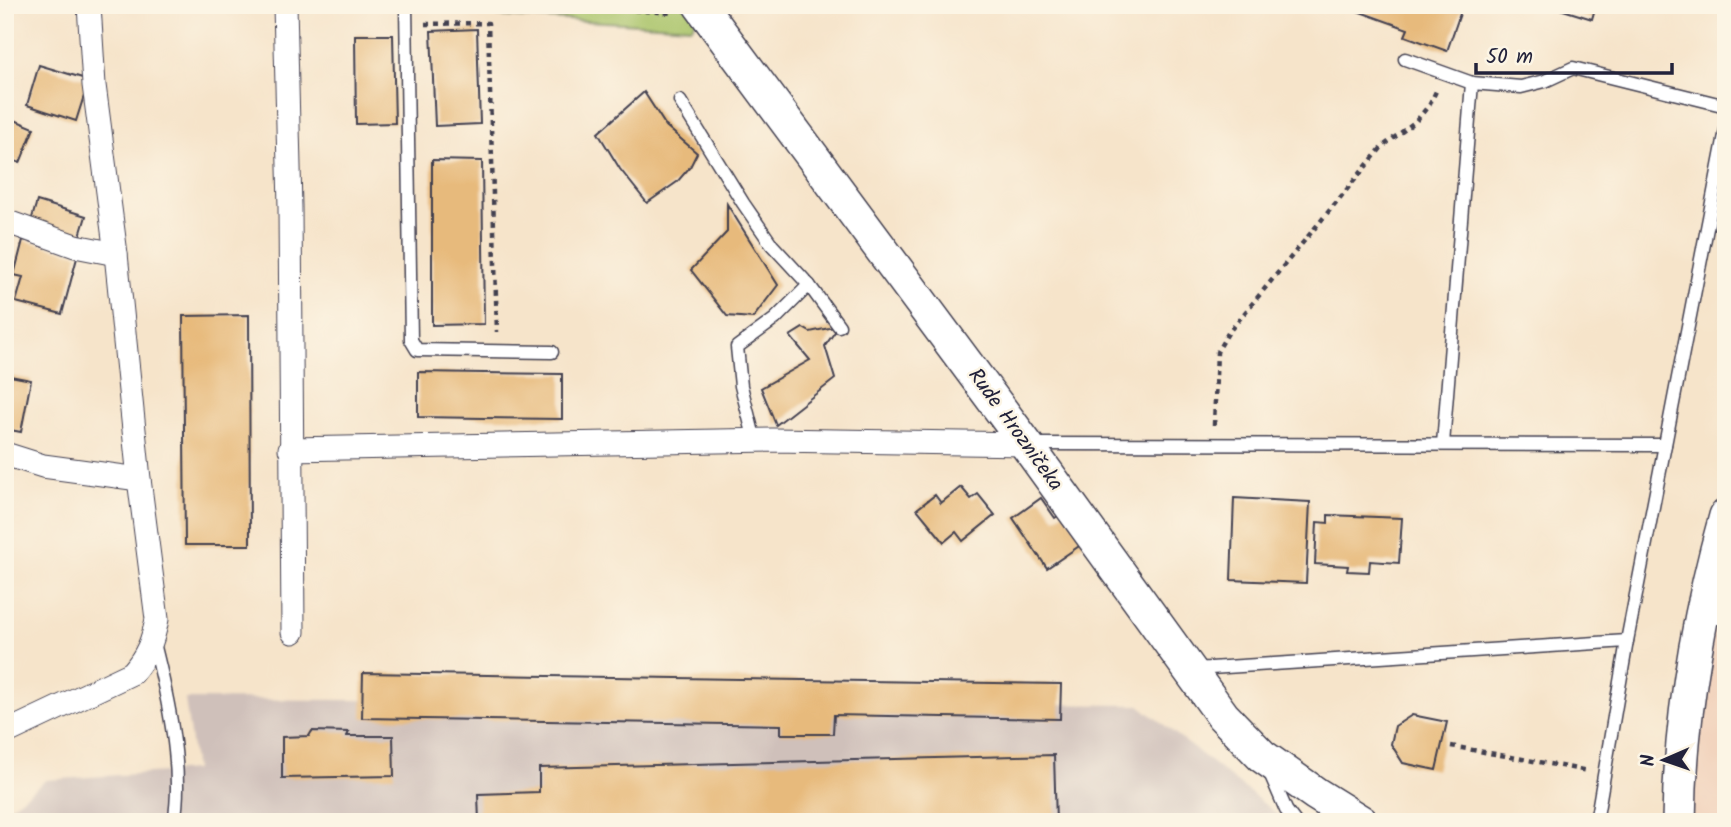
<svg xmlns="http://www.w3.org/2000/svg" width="1731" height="827" viewBox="0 0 1731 827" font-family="Kalam,sans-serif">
<rect width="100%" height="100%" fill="#fcf5e5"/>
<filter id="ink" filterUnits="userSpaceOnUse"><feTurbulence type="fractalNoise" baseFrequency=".0143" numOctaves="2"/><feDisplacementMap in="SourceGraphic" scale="14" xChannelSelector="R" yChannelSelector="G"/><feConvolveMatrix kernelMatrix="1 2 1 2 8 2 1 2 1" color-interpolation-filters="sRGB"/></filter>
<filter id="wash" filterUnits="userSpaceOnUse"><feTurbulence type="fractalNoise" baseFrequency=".00686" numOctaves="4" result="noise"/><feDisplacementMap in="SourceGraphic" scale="28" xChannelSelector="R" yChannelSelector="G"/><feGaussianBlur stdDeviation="1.57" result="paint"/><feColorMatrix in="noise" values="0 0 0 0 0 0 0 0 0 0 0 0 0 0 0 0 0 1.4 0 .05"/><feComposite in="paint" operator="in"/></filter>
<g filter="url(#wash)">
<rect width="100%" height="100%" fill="#f6e4ca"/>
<polygon fill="#f2d4be" points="1702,618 1726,618 1726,822 1679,822"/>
<polygon fill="#cfc0ba" points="185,699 1139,705 1287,822 5,822 5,811 46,780 195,770"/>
<polygon fill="#aac46a" stroke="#667352" stroke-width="2" points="494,5 700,5 702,8 692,27 498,16"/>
<g id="blocks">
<g fill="#e7ba7b">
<polygon points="1353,5 1463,5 1447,51 1405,36 1408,29 1352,9"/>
<polygon points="1561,5 1596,5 1592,19 1560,9"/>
<polygon points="477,29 480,124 435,126 431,31"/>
<polygon points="355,35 393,35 395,123 356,124"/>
<polygon points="39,65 89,80 76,121 27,105"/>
<polygon points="644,92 666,126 697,153 690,167 677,182 647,203 620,169 598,133"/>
<polygon points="5,116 34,128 20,163 5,157"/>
<polygon points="432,160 482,161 484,324 432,325"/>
<polygon points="37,201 86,216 79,239 30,225"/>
<polygon points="727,204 778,285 753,318 727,316 691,270 727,232"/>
<polygon points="23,240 78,254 62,314 16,302 23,277 14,275"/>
<polygon points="249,315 250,545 185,545 183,316"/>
<polygon points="839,326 825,346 835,379 776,425 761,388 810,360 790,336 803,328 810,332"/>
<polygon points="418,372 562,374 562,419 418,417"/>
<polygon points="5,375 31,380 21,432 5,429"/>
<polygon points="961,487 971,499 978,494 995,515 963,541 956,532 944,542 917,509 935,495 941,503"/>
<polygon points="1041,498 1055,518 1064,512 1085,542 1047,568 1013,518"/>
<polygon points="1234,498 1310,502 1306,583 1231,580"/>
<polygon points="1328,515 1402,518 1399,563 1370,561 1369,572 1347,571 1348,566 1315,564 1317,522 1328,523"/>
<polygon points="363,673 1061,684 1060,719 834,715 833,734 781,734 781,725 362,718"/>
<polygon points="1412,715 1447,722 1436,770 1403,763 1391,744 1395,726"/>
<polygon points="312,731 349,732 347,736 393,736 394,776 282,778 282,737 309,736"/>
<polygon points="1054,755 1056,822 479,822 478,794 539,792 539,768"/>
</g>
</g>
</g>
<g filter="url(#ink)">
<use href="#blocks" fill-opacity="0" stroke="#423f50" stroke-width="2"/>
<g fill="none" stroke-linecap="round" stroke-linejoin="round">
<g stroke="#423f50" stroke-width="15">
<g id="lane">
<polyline points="406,5 411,340 417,350 552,352"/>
<polyline points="1405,59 1472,83 1443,444"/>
<polyline points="1472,83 1521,87 1545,81 1573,68 1726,106"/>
<polyline points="680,101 743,203 772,245 809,285"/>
<polyline points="755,441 741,386 737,347 775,319 809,285 839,326"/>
<polyline points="1032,444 1665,445"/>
<polyline points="1702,618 1726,618"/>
<path d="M154,643C167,694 184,769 174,822"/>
<polyline points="1195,669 1627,641"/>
<polyline points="1270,773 1286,810 1295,822"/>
<polyline points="1596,822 1627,641 1726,130"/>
</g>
</g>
<g stroke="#423f50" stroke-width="25">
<g id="street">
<polyline points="285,5 290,207 293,632"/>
<polyline points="5,221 75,246 116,254"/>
<polyline points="290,449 773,440 1026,444"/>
<polyline points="5,454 43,466 139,479"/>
<path d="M5,733L132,673C147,656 153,641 157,619L139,479L116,254L94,85L89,5"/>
</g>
</g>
<g stroke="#423f50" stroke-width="36">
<g id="secondary">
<polyline points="700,5 1026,444 1223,716 1262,756 1316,794 1361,822"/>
<path d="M1679,822C1680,718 1698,616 1726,516"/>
</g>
</g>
<g stroke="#423f50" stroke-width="4.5" stroke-dasharray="5 5" stroke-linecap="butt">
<polyline points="565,5 672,13"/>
<polyline points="425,24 488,23 497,332"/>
<polyline points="1214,425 1217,352 1228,333 1382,147 1416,121 1430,104 1437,89"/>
<polyline points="1451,746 1588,771"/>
</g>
<use href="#lane" stroke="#fff" stroke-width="12"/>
<use href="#street" stroke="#fff" stroke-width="23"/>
<use href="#secondary" stroke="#fff" stroke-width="33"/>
</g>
</g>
<g text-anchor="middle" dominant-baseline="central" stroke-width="5" stroke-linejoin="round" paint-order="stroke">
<g font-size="21" fill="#22223b" stroke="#fcf5e5">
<text transform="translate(1015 430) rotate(54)">Rude Hrozničeka</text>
</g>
</g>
<rect width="1731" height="827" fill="none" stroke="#fcf5e5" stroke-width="28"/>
<g transform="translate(1664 760) rotate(268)" stroke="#fcf5e5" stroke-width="5" paint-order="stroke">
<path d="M0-5L12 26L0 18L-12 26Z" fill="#22223b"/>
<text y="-10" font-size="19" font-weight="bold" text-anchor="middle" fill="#22223b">N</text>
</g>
<path d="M1476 63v10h196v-10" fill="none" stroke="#22223b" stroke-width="3.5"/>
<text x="1486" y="63" font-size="21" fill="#22223b" stroke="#fcf5e5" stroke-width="5" paint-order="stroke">50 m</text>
</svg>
